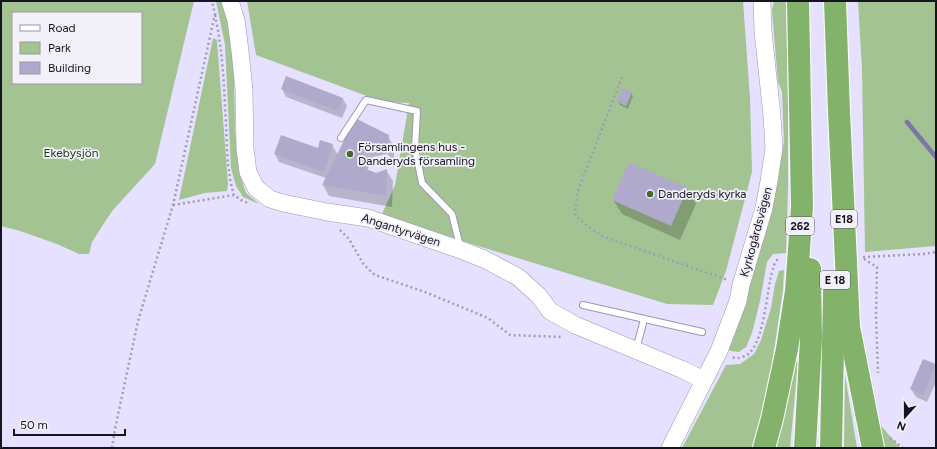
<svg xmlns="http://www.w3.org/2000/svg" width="937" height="449" viewBox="0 0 937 449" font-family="Figtree,sans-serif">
<rect width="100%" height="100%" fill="#e6e1fe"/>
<g fill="#a3c492" fill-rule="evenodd">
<path d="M1,1H194L155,164L113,210L106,220L92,242L89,254H79L57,244L20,231L1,226ZM13,13H141V83H13Z"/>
<polygon points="216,1 222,1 230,28 234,72 235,129 239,172 246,193 259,204 243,197 236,186 231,168 225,45"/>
<polygon points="247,1 743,1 750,98 752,172 726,271 713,305 667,304 433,232 382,214 395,185 409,103 383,102 256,55"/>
<polygon points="774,1 786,1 788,102 788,186 786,253 773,254 767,262 760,301 752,333 746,347 739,352 731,351 726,348 751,282 772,200 780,155 784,143 782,92 778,82 772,10"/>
<polygon points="858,1 936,1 936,246 865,252 862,69"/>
<polygon points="213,38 217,40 228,184 227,191 205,193 179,200"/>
<polygon points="784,270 783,290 769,384 753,448 682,448 726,365 740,364 754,354 761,340 771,308 775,284 779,271"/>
<polygon points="791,359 798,362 790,448 773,448"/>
<polygon points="845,375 857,448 844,448"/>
<polygon points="877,421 900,448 884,448"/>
</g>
<g fill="#0003">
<polygon points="282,89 343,99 347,106 342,118 286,97"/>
<polygon points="631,93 633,96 628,109 620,105 618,102"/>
<polygon points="388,136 394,147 394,160 387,154 373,157 367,171 376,174 386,170 393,181 392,207 329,196 323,185 326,178 279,162 275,154 318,149 332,145 338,155"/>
<polygon points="630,163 688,189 696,204 680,240 622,214 613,200"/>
<polygon points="936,365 936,382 927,402 916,397 911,389"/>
</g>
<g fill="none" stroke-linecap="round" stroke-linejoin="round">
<polyline stroke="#7e75a6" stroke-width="4.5" points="907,122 936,157"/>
</g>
<g fill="#afa9cc">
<polygon points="286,76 343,98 338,111 281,89"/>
<polygon points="622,88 632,92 626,106 617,102"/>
<polygon points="355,118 389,135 388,150 380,143 367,146 361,158 366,169 376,173 387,169 386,196 322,185"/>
<polygon points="281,135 318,148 320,140 333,144 324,172 274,154"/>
<polygon points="629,162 688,188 671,226 612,200"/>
<polygon points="923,359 936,364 936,365 923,395 910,389"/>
</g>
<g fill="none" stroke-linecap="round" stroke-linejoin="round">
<g stroke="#9c97b9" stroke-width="8">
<g id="lane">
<polyline points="341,138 366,100 417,111 415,148 422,183 452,214 460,246"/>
<polyline points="583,305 702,332"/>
<polyline points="636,350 644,319"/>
</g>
</g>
<g stroke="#9c97b9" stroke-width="18">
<g id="secondary">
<polyline points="230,1 236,20 240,51 244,90 245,149 248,172 256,188 270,199 283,203 327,212 368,218 461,250 484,259 518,277 539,296 550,311 575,325 681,369 704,380"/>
<polyline points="670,448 719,351 738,301 741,285 764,208 769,181 774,148 772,116 763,31 762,1"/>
</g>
</g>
<g stroke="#fff" stroke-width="24">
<g id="highway">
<polyline points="835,1 839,111 849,327 873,448"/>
<polyline points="764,448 772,419 787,349 796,291 802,207 798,1"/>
<polyline points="805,448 811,339 810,269"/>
<polyline points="831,448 834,293"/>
</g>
</g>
<g stroke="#a09cb4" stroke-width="2.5" stroke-dasharray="2 3" stroke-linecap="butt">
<path d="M215,15C223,51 224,88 226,125C227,148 227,172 234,195"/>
<polyline points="622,77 578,191 576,202 575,215 590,228 604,237 728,280"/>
<polyline points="173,205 234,195 241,200 248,203"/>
<polyline points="340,230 349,239 364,265 375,275 425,292 488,318 510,335 563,337"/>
<polyline points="863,257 924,254 936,252"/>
<polyline points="864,259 877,267 876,316 878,373"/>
<path d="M733,357C736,359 738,358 742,357C765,353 766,288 773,269C773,266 775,263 777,260H781"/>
<polyline points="890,438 903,448"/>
<polyline points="112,448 115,429 138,321 173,205 215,14 212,1"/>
</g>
<use href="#lane" stroke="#fff" stroke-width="6"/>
<use href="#secondary" stroke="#fff" stroke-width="17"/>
<use href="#highway" stroke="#83b36a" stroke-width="22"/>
</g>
<g fill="#406a27" stroke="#f2f1f9" stroke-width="1.5">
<circle cx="350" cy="154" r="4"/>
<circle cx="650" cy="194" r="4"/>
</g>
<g text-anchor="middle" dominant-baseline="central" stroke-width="3.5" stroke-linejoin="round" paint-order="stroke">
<g fill="#f2f1f9" stroke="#585661" stroke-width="1">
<rect x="831" y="210" width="26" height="18" rx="3"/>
<rect x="786" y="217" width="28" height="18" rx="3"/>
<rect x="820" y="271" width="30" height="18" rx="3"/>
</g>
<g font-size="11" font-weight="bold" fill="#161420">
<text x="844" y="219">E18</text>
<text x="800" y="226">262</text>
<text x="835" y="280">E 18</text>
</g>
<g font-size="12" fill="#161420" stroke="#f2f1f9" text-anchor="start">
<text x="358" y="147">Församlingens hus -<tspan x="358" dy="14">Danderyds församling</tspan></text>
<text x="658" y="194">Danderyds kyrka</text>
</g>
<g font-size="12" fill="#213b10" stroke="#f2f1f9">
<text x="71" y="153">Ekebysjön</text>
</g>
<g font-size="12" fill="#161420" stroke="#f2f1f9">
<text transform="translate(401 230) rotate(18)">Angantyrvägen</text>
<text transform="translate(756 232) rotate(-75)">Kyrkogårdsvägen</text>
</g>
</g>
<rect width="937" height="449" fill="none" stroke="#161420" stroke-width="4"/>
<rect x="12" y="12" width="130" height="72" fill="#f2f1f9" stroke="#9a99a2"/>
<rect x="20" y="25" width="20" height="6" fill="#ffffff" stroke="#9a99a2"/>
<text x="48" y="32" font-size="12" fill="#161420">Road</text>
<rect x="20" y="42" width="20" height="12" fill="#a3c492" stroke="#9a99a2"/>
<text x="48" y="52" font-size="12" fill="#161420">Park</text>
<rect x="20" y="62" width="20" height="12" fill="#afa9cc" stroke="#9a99a2"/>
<text x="48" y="72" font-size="12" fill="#161420">Building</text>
<g transform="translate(905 417) rotate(201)" stroke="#f2f1f9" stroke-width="3" paint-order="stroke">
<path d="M0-3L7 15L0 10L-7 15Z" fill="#161420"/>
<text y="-6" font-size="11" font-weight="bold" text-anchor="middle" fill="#161420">N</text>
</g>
<path d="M14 429v6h111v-6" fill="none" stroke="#161420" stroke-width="2"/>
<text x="20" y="429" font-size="12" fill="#161420" stroke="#f2f1f9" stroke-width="3" paint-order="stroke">50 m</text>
</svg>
